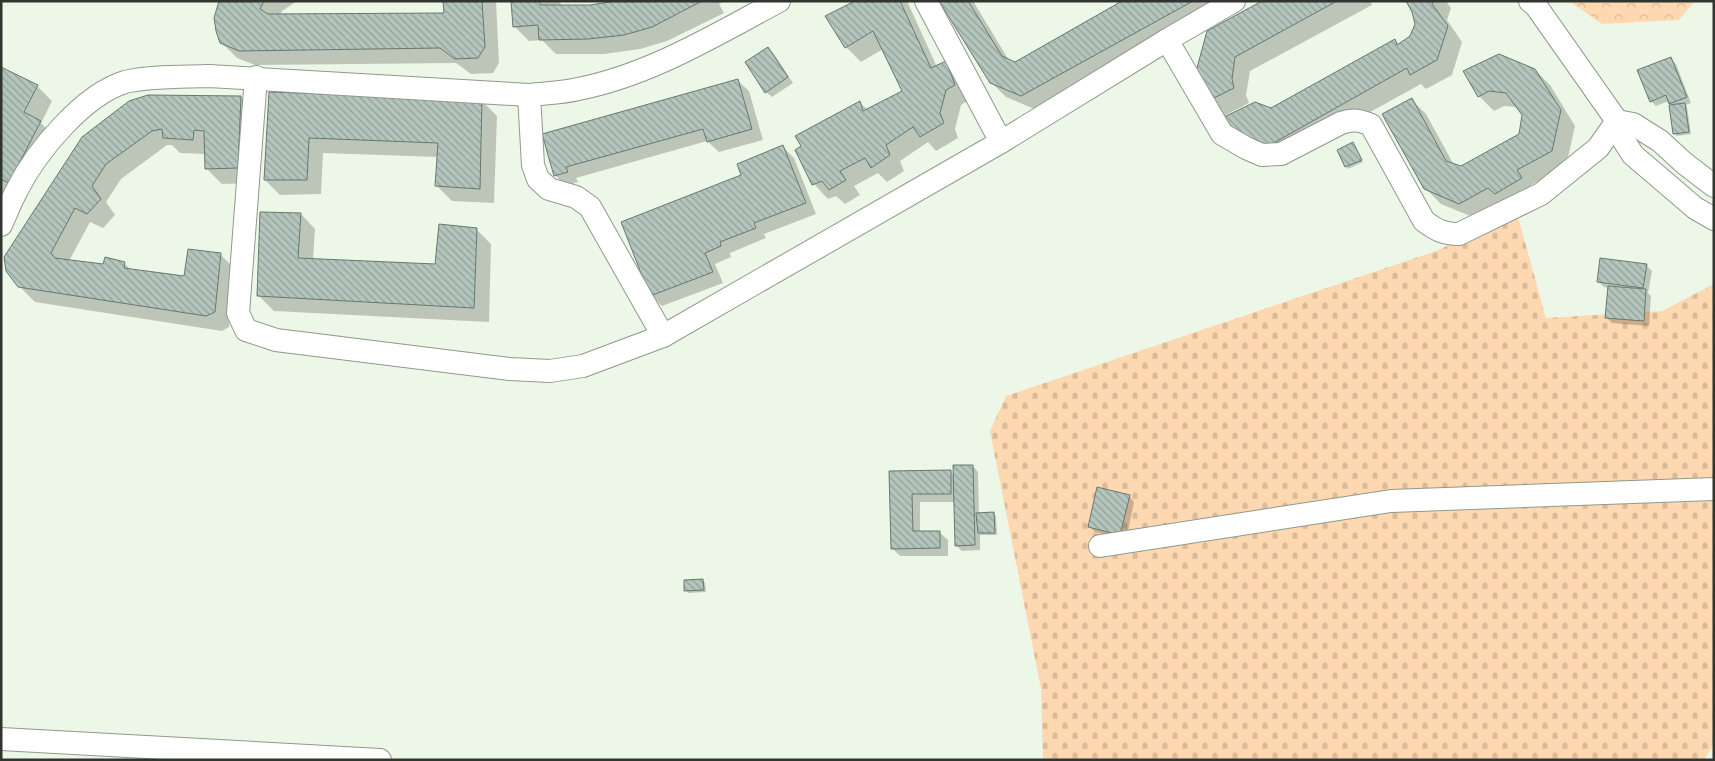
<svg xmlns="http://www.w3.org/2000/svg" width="1715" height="761" viewBox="0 0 1715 761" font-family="Helvetica,sans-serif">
<defs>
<pattern id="forest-crowns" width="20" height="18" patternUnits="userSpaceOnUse" patternTransform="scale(1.25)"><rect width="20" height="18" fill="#fed8b0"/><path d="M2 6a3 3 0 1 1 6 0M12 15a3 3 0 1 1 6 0" fill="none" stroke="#daba98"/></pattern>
<pattern id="cemetery-stones" width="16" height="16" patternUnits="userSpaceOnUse" patternTransform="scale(1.25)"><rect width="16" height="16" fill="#fed8b0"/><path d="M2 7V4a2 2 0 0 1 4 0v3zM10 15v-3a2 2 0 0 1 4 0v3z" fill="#daba98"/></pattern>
<pattern id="building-back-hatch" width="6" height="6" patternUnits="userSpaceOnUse" patternTransform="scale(1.25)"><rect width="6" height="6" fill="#b3c5bc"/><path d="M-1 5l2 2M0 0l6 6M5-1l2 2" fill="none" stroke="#92a199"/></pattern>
</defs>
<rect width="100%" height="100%" fill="#edf7e7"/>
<polygon fill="url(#forest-crowns)" points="1569,1 1695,1 1679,20 1602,24"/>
<polygon fill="url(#cemetery-stones)" points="1517,213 1546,318 1662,311 1714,284 1714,744 1704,760 1043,760 1041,689 990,431 1006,396 1436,251"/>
<g fill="#0003">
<polygon points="220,1 297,1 282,11 280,15 445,14 445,1 496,1 499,63 493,73 471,74 456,63 255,65 237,58 221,42"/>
<polygon points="512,1 560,1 561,6 590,7 617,1 725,1 719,4 724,13 667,41 640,49 604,54 556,54 542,40 529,41 514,26"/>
<polygon points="857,1 907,1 937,67 945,63 960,78 969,100 961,105 955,129 958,138 936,151 928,142 900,161 904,171 887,182 878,173 854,186 860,195 845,204 836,196 828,199 814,184 859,102 868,110 903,92 883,49 861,62 846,47"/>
<polygon points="941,1 973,1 1010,62 1015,64 1124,1 1235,1 1037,110 1006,97 991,82"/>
<polygon points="1265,1 1370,1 1372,5 1250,71 1246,95 1249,103 1222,117 1207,102"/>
<polygon points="1407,1 1446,1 1451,8 1447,20 1462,42 1452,75 1426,89 1421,84 1285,159 1222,120 1272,109 1395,40 1400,45 1412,36 1416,24 1413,11"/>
<polygon points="768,48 774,54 793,83 772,97 766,92"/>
<polygon points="1670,58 1676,64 1691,103 1686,105 1687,107 1691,134 1677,136 1674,133 1672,106 1669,101 1656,106 1651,101"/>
<polygon points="1,68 37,86 52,101 41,123 55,137 1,199"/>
<polygon points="1535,70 1550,85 1575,126 1566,166 1531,185 1536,193 1475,218 1441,204 1425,188 1411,99 1426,114 1454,165 1461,167 1520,135 1523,115 1518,107 1504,106 1494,111 1479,96 1465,71"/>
<polygon points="738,81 749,91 763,140 719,152 707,141 576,178 578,182 566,186 555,175 544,135"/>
<polygon points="270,93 482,101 497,116 494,203 452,201 437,186 438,157 323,153 321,194 280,195 265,180"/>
<polygon points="241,97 256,112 252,183 222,184 207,169 206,154 180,153 172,145 167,145 121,179 106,202 115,215 103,228 90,222 69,261 104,266 124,263 132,271 185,278 220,254 235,269 229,327 222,331 35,302 19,286 83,138"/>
<polygon points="1353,144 1363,162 1348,169 1346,166"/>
<polygon points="783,147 794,158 816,214 764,234 766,238 730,253 731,257 715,264 723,283 662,306 651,295 743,176"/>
<polygon points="301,214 315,229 313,260 437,265 476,229 491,244 489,322 274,311 259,296"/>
<polygon points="1646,265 1652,271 1648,293 1651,296 1649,326 1612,323 1607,318 1609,288 1604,287 1598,281"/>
<polygon points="973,466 978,472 979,514 994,514 996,516 997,535 980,535 980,550 962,551 956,545 955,502 920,502 920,532 939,532 948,540 948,556 900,556 892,548 890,472 950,471 955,476"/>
<polygon points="1129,496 1134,502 1126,540 1095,532 1090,527"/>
<polygon points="703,581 705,583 706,592 688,593 686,590"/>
</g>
<g fill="url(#building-back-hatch)" stroke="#677870">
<polygon points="219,1 264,1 260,9 268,14 444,13 443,1 482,1 485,47 478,58 455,59 440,48 239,51 220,43 216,31 214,18"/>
<polygon points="511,1 540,1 540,5 590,5 616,1 702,1 652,27 624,35 588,39 539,40 538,25 513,27"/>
<polygon points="855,1 900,1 931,68 946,61 955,85 946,90 940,113 944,123 920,137 913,127 886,145 890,155 871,168 865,158 840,171 846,180 829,190 822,181 812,185 795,150 801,146 795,136 860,101 863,111 902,91 873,31 845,48 825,16"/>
<polygon points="939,1 968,1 1002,56 1015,62 1122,1 1193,1 1021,96 990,83"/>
<polygon points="1262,1 1337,1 1235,57 1232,79 1234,88 1206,102 1194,79 1207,31"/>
<polygon points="1406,1 1433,1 1432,4 1448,26 1437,60 1410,75 1407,68 1270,145 1231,135 1220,119 1255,102 1271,108 1395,39 1397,45 1410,36 1415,24 1412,12"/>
<polygon points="768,47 788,77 765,93 745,62"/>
<polygon points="1499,54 1535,69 1561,110 1552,151 1517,170 1522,178 1495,194 1488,188 1459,204 1424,189 1382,114 1412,98 1446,161 1461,166 1519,134 1522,115 1506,93 1489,91 1478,97 1463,71"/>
<polygon points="1671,57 1687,97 1669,104 1666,95 1650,102 1637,70"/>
<polygon points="1,67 38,85 24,112 41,121 9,183 1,179"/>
<polygon points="738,79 752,129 707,142 703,129 566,167 568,172 554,176 542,134"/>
<polygon points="269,92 482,99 480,189 435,186 438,143 309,138 307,180 264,180"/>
<polygon points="148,95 241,96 238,168 205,169 204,131 194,130 193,140 163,138 162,129 152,131 106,164 92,186 101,199 87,214 75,208 51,253 55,258 103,264 105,257 125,262 124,268 184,276 188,249 221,253 215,312 206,316 18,287 6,271 4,257 82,137 129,101"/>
<polygon points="1685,103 1689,132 1673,134 1669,105"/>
<polygon points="1353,142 1362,160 1345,167 1337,150"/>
<polygon points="783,145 806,203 754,223 756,228 720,242 721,246 705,253 713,272 650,296 621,222 741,175 737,164"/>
<polygon points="260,212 301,213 298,258 435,264 439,224 477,228 474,308 257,296"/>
<polygon points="1600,258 1647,264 1643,288 1597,282"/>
<polygon points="1608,286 1646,289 1644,321 1605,318"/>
<polygon points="953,465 973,465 975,545 955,546"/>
<polygon points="951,470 951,494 912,494 913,531 940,531 940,548 891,549 889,471"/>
<polygon points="1097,487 1130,495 1120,535 1088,527"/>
<polygon points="994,512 995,533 978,533 976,513"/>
<polygon points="703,579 704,590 684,591 684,580"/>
</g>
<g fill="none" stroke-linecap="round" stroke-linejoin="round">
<g stroke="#90998b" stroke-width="24">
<g id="minor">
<polyline points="926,1 1001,142"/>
<polyline points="1530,1 1536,6 1617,121 1622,138 1633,155 1695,208 1714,219"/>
<path d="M1167,40L1222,134L1246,148L1262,155L1281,154L1341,123C1353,119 1360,120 1371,125L1424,221C1436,230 1444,234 1459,234L1541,194L1598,148L1617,121"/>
<polyline points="256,77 238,313 246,330 276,340 510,369 550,371 583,366 663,336 1001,142 1167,40 1234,1"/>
<polyline points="529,95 533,165 538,179 549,189 576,197 590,207 663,336"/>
<polyline points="1617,121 1633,124 1660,141 1684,163 1714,186"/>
<path d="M1,225C6,214 11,201 17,190C36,152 83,95 125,82C148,76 184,77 209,76L529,95C545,93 562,93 578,89C650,75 715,35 779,1"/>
<polyline points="1100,546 1391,501 1714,489"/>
<polyline points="1,739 380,760"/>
</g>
</g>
<use href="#minor" stroke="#fff" stroke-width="22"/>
</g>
<rect width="1715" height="761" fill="none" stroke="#31352f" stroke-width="5"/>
</svg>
